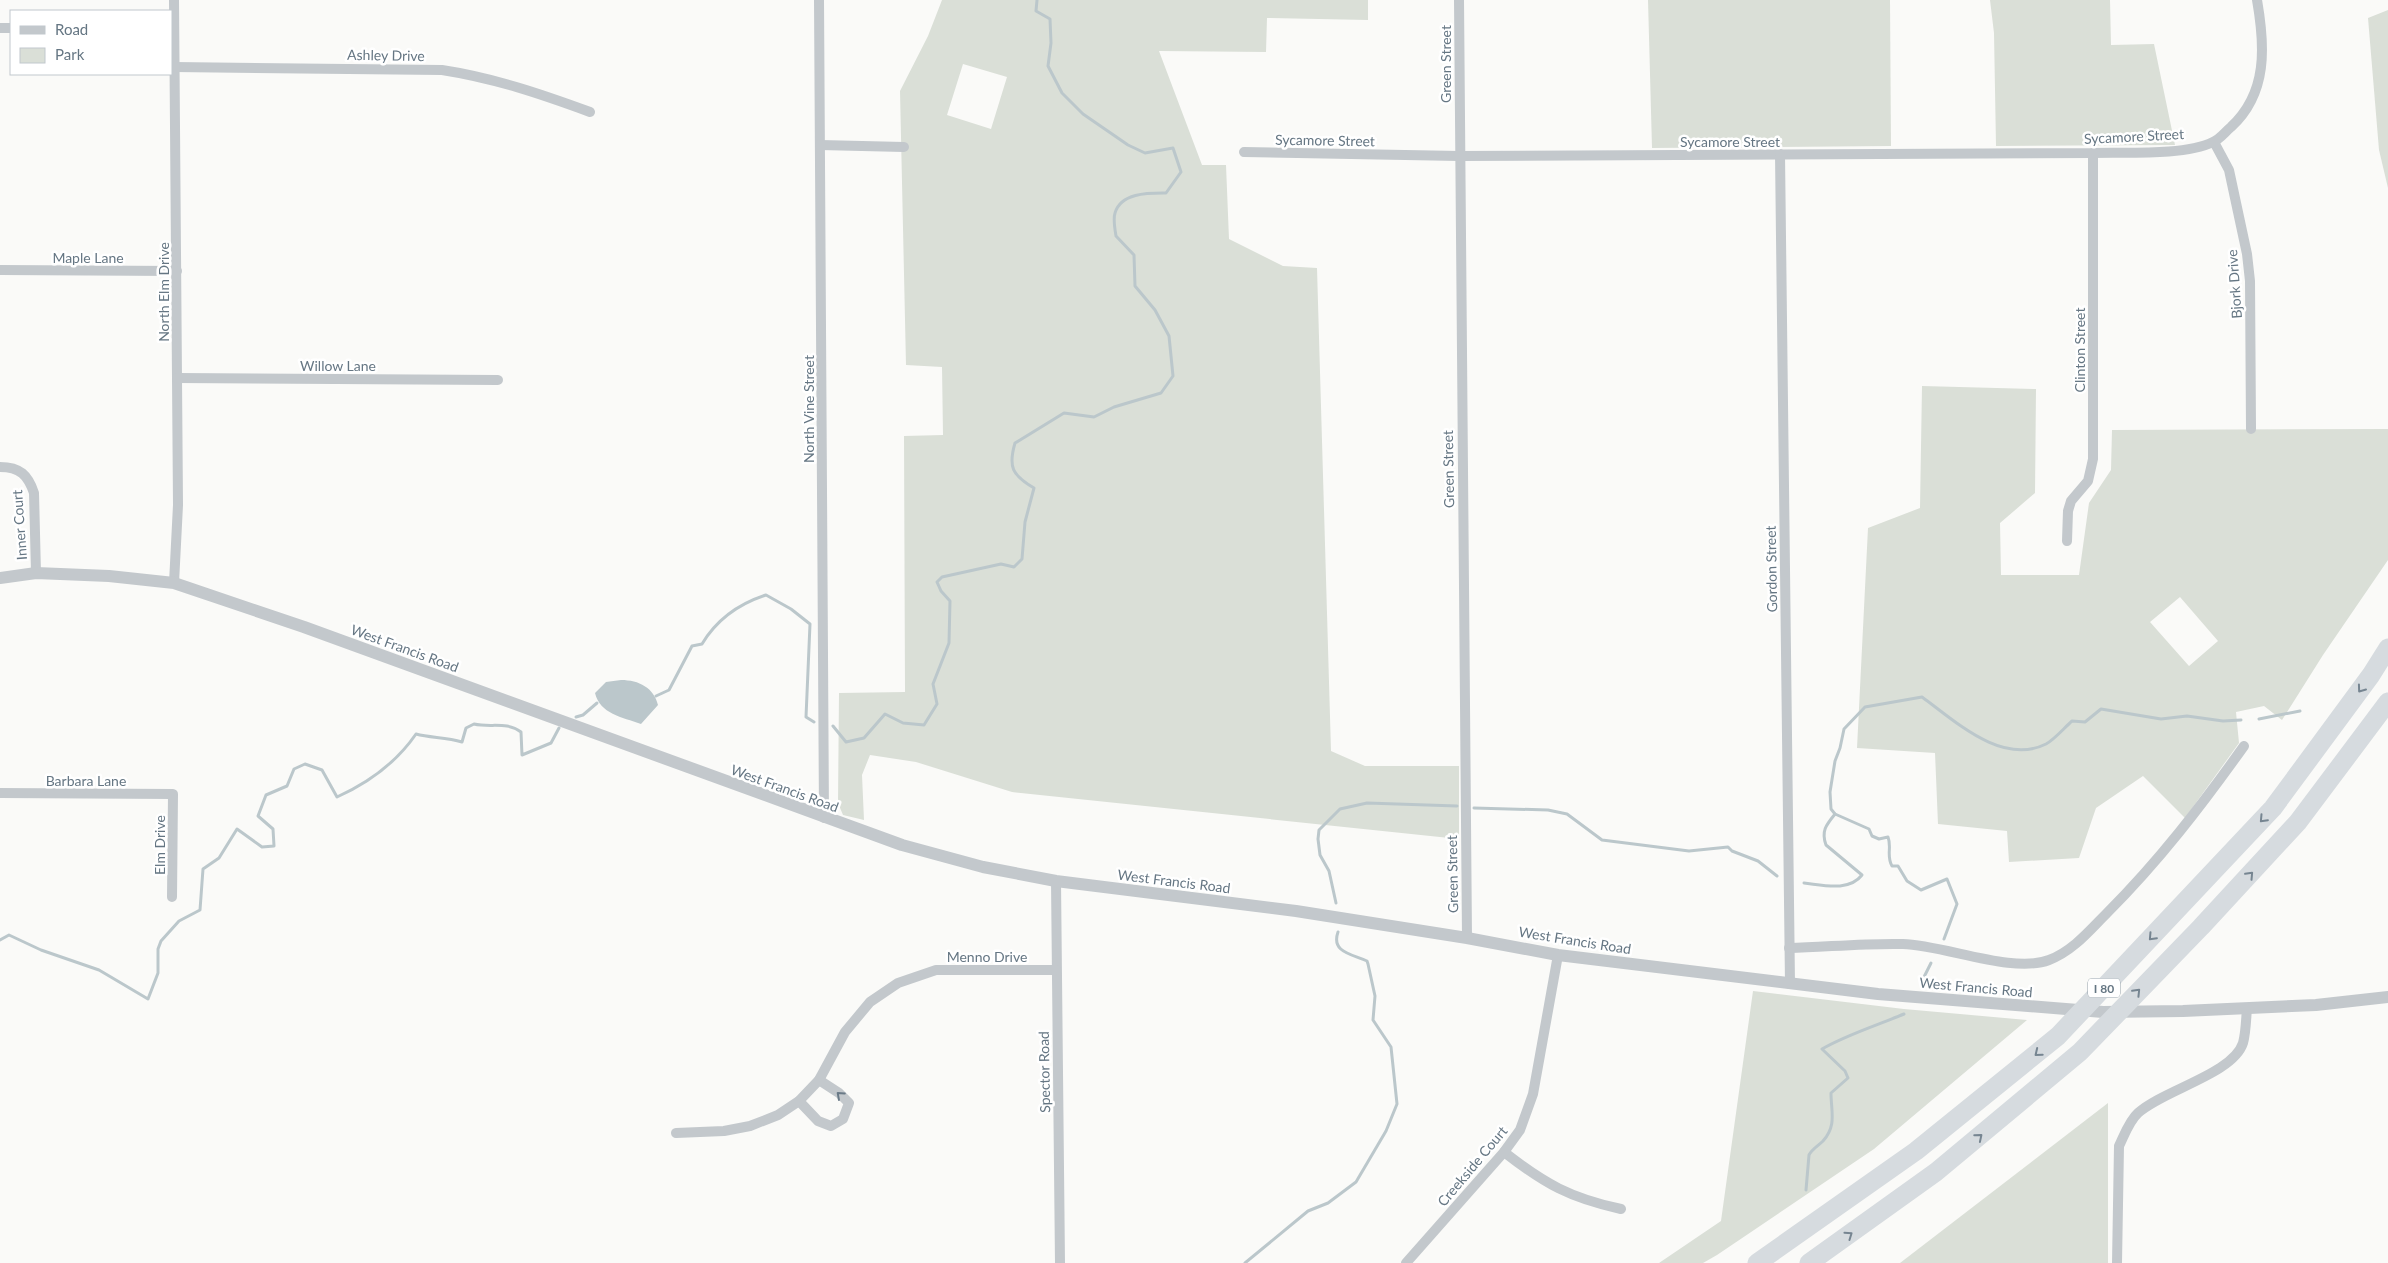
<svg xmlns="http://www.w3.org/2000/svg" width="2388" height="1263" viewBox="0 0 2388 1263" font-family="Lato,sans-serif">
<rect width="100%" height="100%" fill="#fafaf8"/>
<g fill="#dadfd7" fill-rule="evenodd">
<path d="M942,0H1368V20L1267,18L1266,52L1159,51L1202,165H1226L1229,239L1283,266L1317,268L1331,751L1365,766H1459V839L1012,792L916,762L870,755L862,775L864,820L843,815L838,803L839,693L905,692L904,436L943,435L942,367L906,365L900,91L928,36ZM963,64L1007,77L991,129L947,115Z"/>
<polygon points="1648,0 1890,0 1891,146 1652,148"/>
<polygon points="1990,0 2110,0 2111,45 2154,44 2175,145 1996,146 1994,33"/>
<polygon points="2388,10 2388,188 2379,150 2368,18"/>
<path d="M1922,386L2036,389L2035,493L2000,523L2001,575H2079L2089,503L2111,470L2112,430L2388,429V560L2323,655L2282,720L2264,706L2236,712L2239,743L2185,818L2143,776L2096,808L2079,858L2009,862L2007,831L1938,824L1935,753L1857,748L1868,528L1920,508ZM2180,597L2218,641L2189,666L2150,622Z"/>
<polygon points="1753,991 1904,1009 2027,1020 1874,1149 1717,1255 1703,1263 1659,1263 1721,1221"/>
<polygon points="2108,1103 2108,1263 1900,1263"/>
</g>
<path fill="#bbc7cb" d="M621,680C639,680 654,688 658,705L641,724C622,717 600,714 595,693L606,682Z"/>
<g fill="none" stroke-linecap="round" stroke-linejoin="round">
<g stroke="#bbc7cb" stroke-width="3">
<path d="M656,696L669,690L692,646L702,644C717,619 738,604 766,595L791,609L810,624L806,717L814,722"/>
<polyline points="576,717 583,715 597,703"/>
<polyline points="2259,719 2300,711"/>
<path d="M833,726L846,742L864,738L885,714L903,723L924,725L937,704L933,684L949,643L950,601L941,591L937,582L942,577L1001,564L1014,567L1022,559L1025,522L1034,488C1012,475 1008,467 1015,443L1064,413L1094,417L1114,407L1161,393L1173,376L1169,336L1155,310L1135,286L1134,255L1116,236C1115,230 1113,219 1115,213C1121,192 1150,193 1166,193L1181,172L1173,148L1145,153L1128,145L1083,114L1062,93L1048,66L1051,43L1050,19L1036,11L1037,0"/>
<polyline points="1474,808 1548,810 1567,814 1602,840 1689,851 1728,847 1732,851 1758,861 1777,876"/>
<path d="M1804,883C1823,885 1849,892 1862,875L1826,845C1821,831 1826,825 1835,814"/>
<polyline points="1336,903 1329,871 1320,855 1318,839 1319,830 1340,809 1367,803 1457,806"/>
<path d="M1944,939L1957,904L1947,879L1921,890L1907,881L1898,866H1892C1886,856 1892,847 1888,837L1879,839L1872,836L1869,829L1835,814L1831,809L1830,792L1835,761L1840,748L1844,729L1865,707L1922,697C1955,721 2002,766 2046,744C2055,739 2064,728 2072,721L2085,722L2101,709L2161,719L2187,716L2223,721L2241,720"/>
<path d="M0,940L9,935L41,950L99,970L148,999L158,973V949L161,941L179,921L200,910L203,869L219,858L237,829L262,847L274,846L273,829L258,816L266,795L287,786L294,769L305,764L322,770L337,797C368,783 396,763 416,734C431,738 446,737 462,742L466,728L474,724C491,728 506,721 521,732L522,755L551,743L559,728"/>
<polyline points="1922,981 1931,963"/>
<path d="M1806,1190L1809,1155C1812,1149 1818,1146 1823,1141C1837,1125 1831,1112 1831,1093L1848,1078L1845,1071L1822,1049C1846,1035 1878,1025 1904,1014"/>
<path d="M1245,1263L1308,1211L1328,1203L1356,1182L1386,1131L1397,1104L1391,1047L1373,1020L1375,996L1368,964L1367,961C1351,954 1331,952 1338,932"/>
</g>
<g stroke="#c3c8cc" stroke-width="10">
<polyline points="174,0 178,505 174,583"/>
<polyline points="819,0 824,818"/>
<polyline points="1459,0 1467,938"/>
<polyline points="0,28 11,28"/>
<path d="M174,67L442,70C494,78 541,94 590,112"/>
<polyline points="2214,142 2229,170 2247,254 2250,281 2251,429"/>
<polyline points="820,145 904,147"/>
<path d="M1244,152L1459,156L2093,153C2126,152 2184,156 2213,142C2220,139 2225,132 2231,127C2268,93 2265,46 2257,0"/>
<polyline points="1780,154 1790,984"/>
<polyline points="0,270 177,271"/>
<polyline points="177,378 498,380"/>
<path d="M0,467C20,467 28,475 34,493L36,573"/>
<polyline points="2067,541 2068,511 2071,501 2088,481 2093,459 2093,153"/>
<polyline points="0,793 173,794 172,897"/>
<polyline points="1056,881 1060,1263"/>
<path d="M1789,948C1827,947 1865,943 1903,944C1944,945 2013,974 2049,960C2073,951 2090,930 2107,913C2159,861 2202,805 2244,746"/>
<polyline points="799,1101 818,1121 831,1126 843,1119 849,1103 839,1093 819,1080"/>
<polyline points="676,1133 724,1131 750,1126 778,1115 799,1101 819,1080 845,1032 870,1002 898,983 936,970 1056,970"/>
<path d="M1504,1152C1545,1184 1570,1198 1621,1209"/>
<polyline points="1406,1263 1504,1152 1520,1130 1533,1094 1558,955"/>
<path d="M2117,1263L2119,1146C2124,1136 2129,1121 2138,1113C2163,1090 2233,1074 2243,1043C2246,1032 2246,1019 2247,1008"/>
</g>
<polyline stroke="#c3c8cc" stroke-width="12" points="0,578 36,573 109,576 174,583 304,627 902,845 983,867 1056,881 1296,911 1467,938 1558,955 1878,994 2103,1012 2183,1011 2316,1005 2388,997"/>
<g stroke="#d6dbdf" stroke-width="19">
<polyline points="1757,1263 1916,1151 2058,1036 2273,808 2371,675 2388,648"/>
<polyline points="1809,1263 1936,1172 2080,1052 2201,927 2298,822 2388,702"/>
</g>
</g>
<defs><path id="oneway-chevron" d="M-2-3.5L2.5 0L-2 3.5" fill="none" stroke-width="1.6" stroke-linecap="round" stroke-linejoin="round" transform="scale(1.25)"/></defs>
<g stroke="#768591">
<use href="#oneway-chevron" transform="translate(2361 689) rotate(126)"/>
<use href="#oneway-chevron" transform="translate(2263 819) rotate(133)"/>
<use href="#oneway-chevron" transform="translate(2250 875) rotate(-47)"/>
<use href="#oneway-chevron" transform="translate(2152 937) rotate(133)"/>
<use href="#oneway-chevron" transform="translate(2137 992) rotate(-46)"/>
<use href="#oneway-chevron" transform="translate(2038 1053) rotate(141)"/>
<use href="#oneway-chevron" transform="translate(1979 1137) rotate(-40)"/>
<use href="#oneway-chevron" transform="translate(1849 1235) rotate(-35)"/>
</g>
<use stroke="#6a7a87" href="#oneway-chevron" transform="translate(840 1095) rotate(-138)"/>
<g text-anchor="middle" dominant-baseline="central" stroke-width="5" stroke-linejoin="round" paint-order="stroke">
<rect fill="#fff" stroke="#939fa8" stroke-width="1" x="2088" y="978.5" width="32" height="19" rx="4"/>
<g font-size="12" font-weight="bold" fill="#657683">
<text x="2104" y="988">I 80</text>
</g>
<g font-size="14" fill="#657683" stroke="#fff">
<text transform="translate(386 55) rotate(1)">Ashley Drive</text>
<text transform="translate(1445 64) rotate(-90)">Green Street</text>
<text transform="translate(2134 136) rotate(-3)">Sycamore Street</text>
<text transform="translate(1325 140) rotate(1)">Sycamore Street</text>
<text x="1730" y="141">Sycamore Street</text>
<text x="88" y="257">Maple Lane</text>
<text transform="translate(2234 284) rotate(-94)">Bjork Drive</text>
<text transform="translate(163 292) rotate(-90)">North Elm Drive</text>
<text transform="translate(2079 350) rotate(-90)">Clinton Street</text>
<text x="338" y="365">Willow Lane</text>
<text transform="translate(808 409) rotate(-90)">North Vine Street</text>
<text transform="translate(1448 469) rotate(-91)">Green Street</text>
<text transform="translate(19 525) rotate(-94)">Inner Court</text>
<text transform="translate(1771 569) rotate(-91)">Gordon Street</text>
<text transform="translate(405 648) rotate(20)">West Francis Road</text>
<text x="86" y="780">Barbara Lane</text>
<text transform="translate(785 788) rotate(20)">West Francis Road</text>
<text transform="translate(159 845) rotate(-90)">Elm Drive</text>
<text transform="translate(1452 874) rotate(-91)">Green Street</text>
<text transform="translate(1174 881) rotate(7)">West Francis Road</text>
<text transform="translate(1575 940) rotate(9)">West Francis Road</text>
<text x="987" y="956">Menno Drive</text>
<text transform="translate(1976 987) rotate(5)">West Francis Road</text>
<text transform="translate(1044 1072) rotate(-91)">Spector Road</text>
<text transform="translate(1472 1166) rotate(-50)">Creekside Court</text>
</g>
</g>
<rect x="10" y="10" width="162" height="65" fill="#ffffff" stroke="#c1c8cd"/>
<rect x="20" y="26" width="25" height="8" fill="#c3c8cc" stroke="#c1c8cd"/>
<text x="55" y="35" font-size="15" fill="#657683">Road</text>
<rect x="20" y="48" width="25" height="15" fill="#dadfd7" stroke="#c1c8cd"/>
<text x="55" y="60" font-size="15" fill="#657683">Park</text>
</svg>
